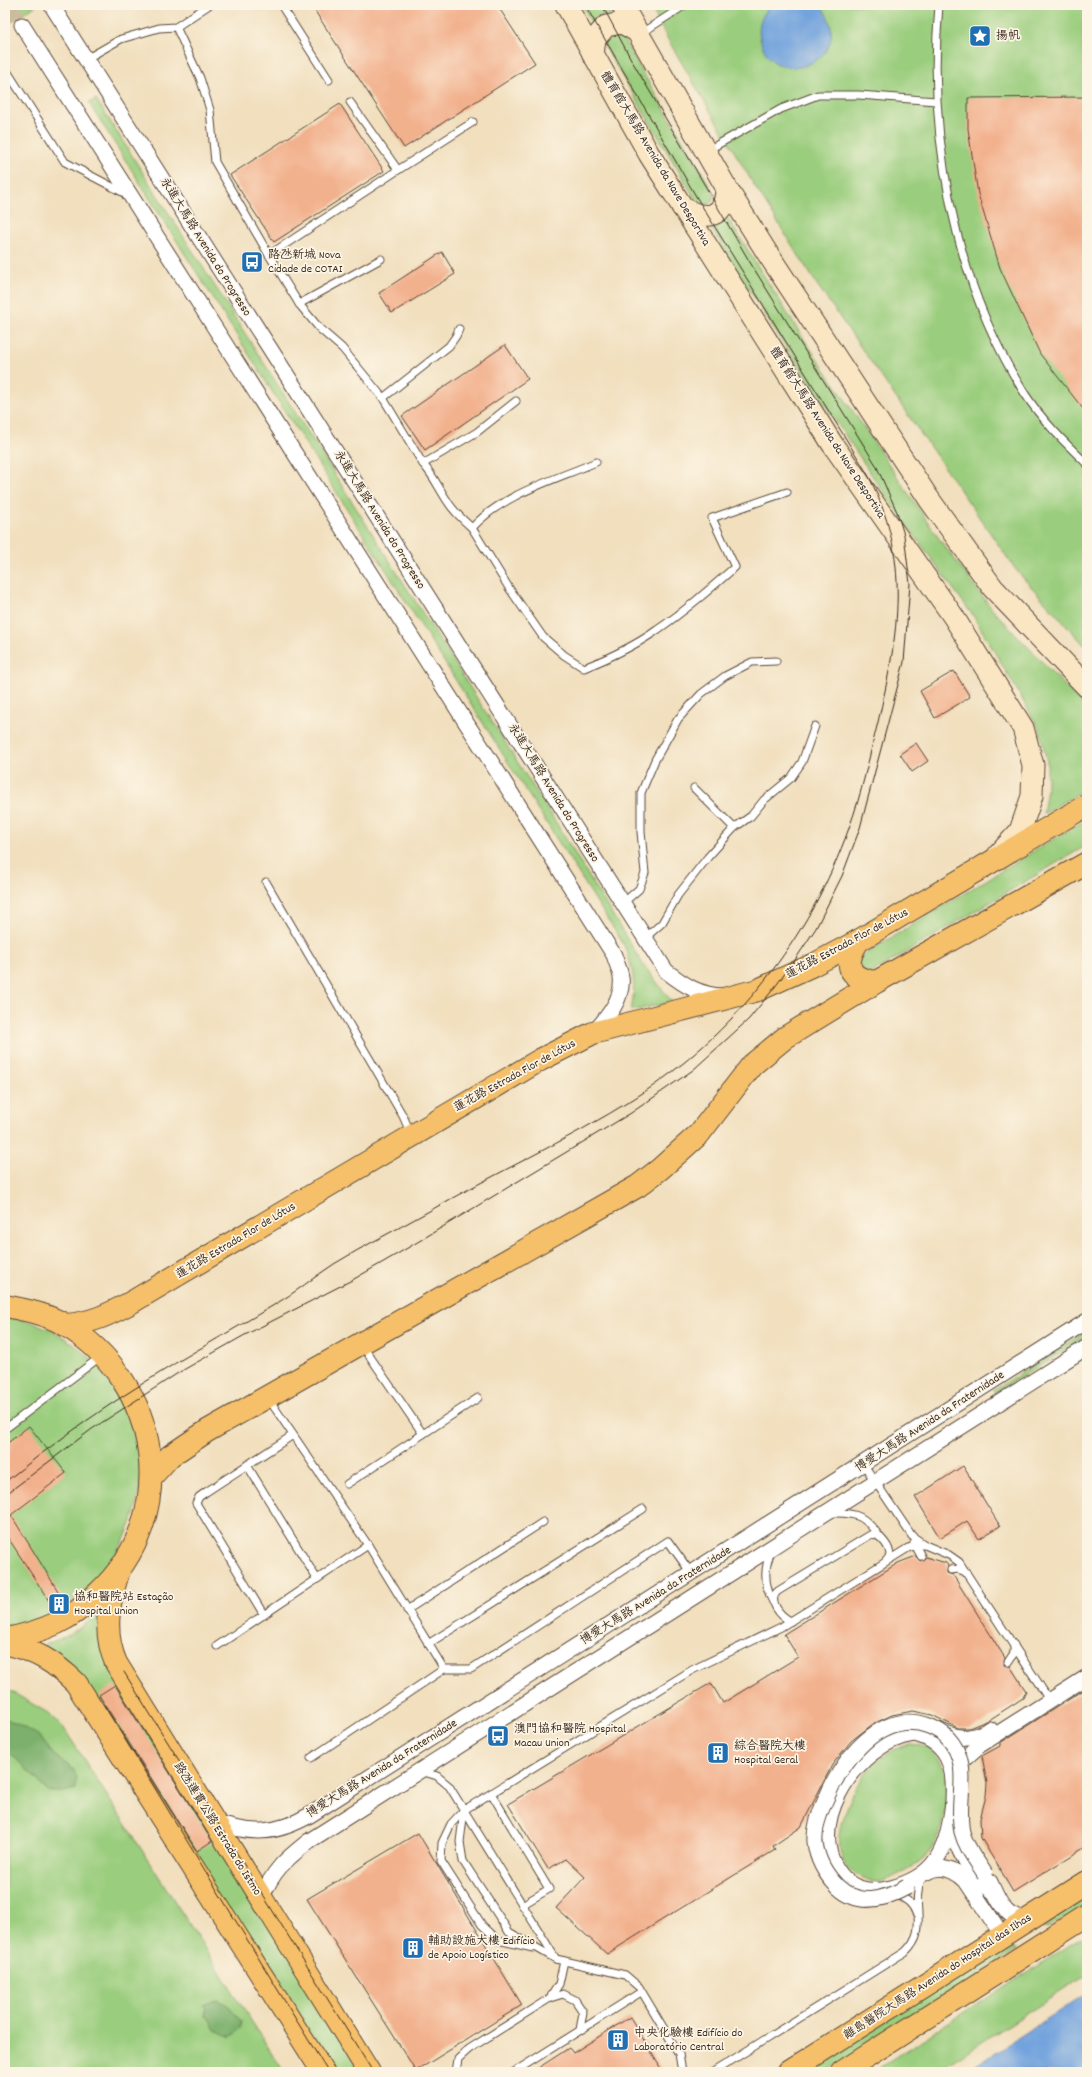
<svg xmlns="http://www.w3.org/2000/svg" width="1092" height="2077" viewBox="0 0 1092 2077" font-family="Dekko,'LXGW WenKai TC',sans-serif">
<rect width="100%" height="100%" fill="#fcf5e5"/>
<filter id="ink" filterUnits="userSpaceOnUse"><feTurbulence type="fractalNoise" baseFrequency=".025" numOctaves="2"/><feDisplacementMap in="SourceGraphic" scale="8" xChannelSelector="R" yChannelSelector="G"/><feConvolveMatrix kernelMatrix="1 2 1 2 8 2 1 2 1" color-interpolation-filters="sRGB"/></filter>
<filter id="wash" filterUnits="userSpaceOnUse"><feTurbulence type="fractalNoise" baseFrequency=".012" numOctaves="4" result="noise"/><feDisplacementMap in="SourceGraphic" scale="16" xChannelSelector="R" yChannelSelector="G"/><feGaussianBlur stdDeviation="0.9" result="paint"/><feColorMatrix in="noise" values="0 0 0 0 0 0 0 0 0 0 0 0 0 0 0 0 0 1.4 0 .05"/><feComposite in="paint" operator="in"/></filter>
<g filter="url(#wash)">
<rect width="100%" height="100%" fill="#f1dfbe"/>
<g fill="#9acd7d" stroke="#6a7c4e">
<polygon points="5,5 37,5 5,26"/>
<path d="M582,5H606L612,16C601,14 597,17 593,26Z"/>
<polygon points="650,5 1087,5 1087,648 1016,570 818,286 754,185 667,38"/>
<path d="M616,33L622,37L714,193C714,200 712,203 705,206L697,202L605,47L604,40Z"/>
<path d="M96,99L555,821L642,963L672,1002L631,1011C636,986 634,968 624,945L89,103Z"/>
<path d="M725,214L796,327L940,540L992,609L1087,709V788L1043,814L1047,788V762L1040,731L1021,697L974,617L890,502L776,332L708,223C714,225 716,226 722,222Z"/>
<polygon points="1087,819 1087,845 871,973 866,974 856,959"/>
<path d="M5,1316C41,1324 54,1328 83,1352C89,1357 97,1362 102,1368C108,1374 112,1384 116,1391C121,1398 126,1405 129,1412C132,1419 133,1428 134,1436C136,1444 140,1454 140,1462C146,1540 83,1619 5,1627Z"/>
<polygon points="1087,1331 1087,1336 995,1394 993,1391"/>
<path d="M102,1610V1626L361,2072H331L43,1645C66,1638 84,1627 102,1610Z"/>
<polygon points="5,1688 48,1713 65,1730 284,2072 5,2072"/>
<path d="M908,1744C962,1744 950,1818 931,1850C923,1863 910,1869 897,1875C890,1879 879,1884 871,1881C862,1878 852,1874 846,1866C827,1840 854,1783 874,1763C884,1754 895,1749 908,1744Z"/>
<polygon points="1087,1892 1087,1905 1049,1927 1038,1924"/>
<polygon points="1087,1934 1087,1975 935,2072 872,2072"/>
<polygon points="1002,1947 1017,1950 826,2072 806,2072"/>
</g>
<g fill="#7bb06c" stroke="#5b6d45">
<polygon points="5,1718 38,1735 54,1755 73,1769 77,1778 76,1789 63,1792 49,1792 12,1755 5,1752"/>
<polygon points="217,2000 228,2005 241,2021 240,2028 231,2037 215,2030 210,2020 205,2016 206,2008 204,2005"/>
</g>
<g fill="#72a3dd" stroke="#56667e">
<path d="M771,5H820C863,58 772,97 760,38C757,26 762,14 771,5Z"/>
<polygon points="1087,1993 1087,2072 965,2072"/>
</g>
<g id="blocks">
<g fill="#f2b18d">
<polygon points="311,5 497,5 535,63 404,148"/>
<polygon points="1087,97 1087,414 1040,354 1000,268 978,194 968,129 968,98"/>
<polygon points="340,104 384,171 274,242 230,175"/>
<polygon points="442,252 455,274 392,313 379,293"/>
<polygon points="505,345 528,379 425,450 402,416"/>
<polygon points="954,671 970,697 935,718 920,691"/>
<polygon points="916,743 928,761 912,772 900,754"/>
<polygon points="29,1426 66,1473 11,1515 66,1604 55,1610 5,1533 5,1445"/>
<polygon points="963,1466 1000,1526 979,1539 967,1521 940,1538 915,1497"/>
<polygon points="916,1556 920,1561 926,1557 946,1563 948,1566 947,1573 953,1575 1005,1658 1004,1665 1010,1666 1026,1691 1023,1698 989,1720 969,1728 958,1728 932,1715 913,1711 892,1715 873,1724 851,1741 832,1765 801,1827 773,1846 775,1850 607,1954 556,1908 585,1877 566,1859 548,1869 508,1804 711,1683 723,1703 798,1657 784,1634 898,1563"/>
<polygon points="115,1685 212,1841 197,1851 99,1695"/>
<polygon points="1087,1688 1087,1846 1013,1892 981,1838 980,1819 986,1796 987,1783 982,1756 1000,1746 1000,1743"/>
<polygon points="418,1833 522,2005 416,2071 307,1899"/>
<polygon points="630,2017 663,2072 532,2072 569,2048 573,2053"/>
</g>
</g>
</g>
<g filter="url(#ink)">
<use href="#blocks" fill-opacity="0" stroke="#564536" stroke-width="1"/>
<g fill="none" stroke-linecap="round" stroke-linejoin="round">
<polyline stroke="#cdbb9e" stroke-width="15" stroke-dasharray="15 8" stroke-linecap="butt" points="9,5 22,25"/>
<g stroke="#564536" stroke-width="9">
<g id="lane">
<polyline points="281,5 329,80"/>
<path d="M939,5C927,135 954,282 1025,394C1042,420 1064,442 1087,464"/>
<polyline points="176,27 200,78 210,110 215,162 269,255 398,170 350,102"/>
<polyline points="640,34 685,5"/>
<polyline points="86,59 121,39 159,28 176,27 209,5"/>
<polyline points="5,68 65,162 126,194"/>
<polyline points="708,150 781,109 818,95 859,95 936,101"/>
<polyline points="398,170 473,122"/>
<polyline points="269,255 299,304 320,329 342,348 383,398 449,346 456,336 459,329"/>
<polyline points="299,304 381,259"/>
<polyline points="383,398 423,464 477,432 516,401"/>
<path d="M423,464C434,476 439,489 448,502C454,512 463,520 472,528C502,494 555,480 596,462"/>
<path d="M472,528L509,588L543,637L564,655L584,668C609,658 635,646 657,630C685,611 710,589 735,567L712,518L787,492"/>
<polyline points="694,788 734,828"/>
<polyline points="266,882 403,1116 411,1134"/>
<polyline points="623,903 639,889 645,873 641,832 641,793 655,760 678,719 701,694 725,676 752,662 776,661"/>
<polyline points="645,938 662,923 678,895 708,857 734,828 751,816 764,800 791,778 802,762 815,726"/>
<polyline points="5,1429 100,1357"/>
<polyline points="423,1434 478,1398"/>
<polyline points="247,1465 317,1579"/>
<polyline points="864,1465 912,1536 925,1545 949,1555 959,1562 1050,1701"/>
<polyline points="347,1484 423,1434 362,1345"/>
<path d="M832,1513C858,1512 865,1517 880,1537"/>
<polyline points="914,1543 921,1556"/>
<polyline points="368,1545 444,1669"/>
<path d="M772,1550C763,1568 764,1585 773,1602"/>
<polyline points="951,1570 958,1569 966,1572"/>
<polyline points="407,1610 543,1522"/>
<polyline points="264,1615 196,1503 199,1497 206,1492 293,1435"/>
<path d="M791,1621C781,1617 766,1600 778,1591L870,1535L874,1534C882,1537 890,1547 890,1556L886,1561"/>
<polyline points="428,1644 643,1509"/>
<polyline points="217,1646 368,1545 268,1398"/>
<polyline points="1008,1662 1014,1653 1014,1645"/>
<polyline points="311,1758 444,1669 471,1669 668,1541 691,1573"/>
<polyline points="421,1771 437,1776 449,1786 556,1959 625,1975 639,1987 679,2054 682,2072"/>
<polyline points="491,1793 549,1889 522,1905"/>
<polyline points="464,1810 460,1842 463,1861 509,1932 556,1959"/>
<path d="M895,1895C905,1897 913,1904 916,1913"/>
<polyline points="533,1948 498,1940 482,1925 441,1861 442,1843 451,1824 464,1810 692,1670 781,1627 908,1548 918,1545 925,1545"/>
<polyline points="550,1998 563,1994 575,2000 583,2012 580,2030"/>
<polyline points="456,2072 458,2059 469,2049 550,1998 559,1984 564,1961"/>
<polyline points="514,2072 641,1992"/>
<path d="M713,2072L905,1952C930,1928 910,1909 921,1879"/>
</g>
</g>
<g stroke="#564536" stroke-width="17">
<g id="street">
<path d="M52,6L666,971C684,985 699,995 723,996"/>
<path d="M22,25L614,955C616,962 620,970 621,977C624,998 607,1018 594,1032"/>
<path d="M939,1730C958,1740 972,1740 990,1729"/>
<path d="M914,1734C954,1743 956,1777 952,1811C949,1830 945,1849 933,1864C923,1876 906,1884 891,1888C877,1892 861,1892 848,1882C795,1836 855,1741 914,1734Z"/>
<polyline points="956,1774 962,1761 980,1745 1087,1677"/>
<path d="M214,1822C251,1835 275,1835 310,1815L1087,1321"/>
<path d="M952,1823C955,1849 972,1878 994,1892"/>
<path d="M925,1873C939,1864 954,1869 966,1881L1002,1935"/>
<path d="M990,1882C999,1902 1007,1924 1032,1917"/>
<path d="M261,1899C273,1870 285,1860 309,1841L1087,1347"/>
</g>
</g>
<g stroke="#564536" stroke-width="23">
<g id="secondary">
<polyline points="566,5 649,154 833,445 953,616 1023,728 1033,765 1032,796 1020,831 998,855"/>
<polyline points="622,5 726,187 766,251 929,499 993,588 1087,687"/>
<polyline points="593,55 595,39 606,26 622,23 636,31"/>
<path d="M682,207C706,222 726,218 726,187"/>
</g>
</g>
<g stroke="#564536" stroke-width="24">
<g id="primary">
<path d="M858,941C843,966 848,978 876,982"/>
<path d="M5,1306C25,1310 47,1314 65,1325C161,1382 182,1516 98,1593C86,1605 72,1616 57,1623C40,1631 23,1636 5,1639"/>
<path d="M64,1325C90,1324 110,1314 132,1302L540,1060L593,1033L758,990L813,965L858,941L1087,805"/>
<polyline points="151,1477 170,1456 207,1431 638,1186 660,1169 699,1134 752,1065 786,1037 876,982 1087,863"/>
<path d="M118,1573C108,1604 103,1633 116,1663L369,2072"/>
<path d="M5,1643C37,1652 52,1660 76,1683L323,2072"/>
<polyline points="788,2072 1087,1882"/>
<polyline points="842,2072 1087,1915"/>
</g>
</g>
<use href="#lane" stroke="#fff" stroke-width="7"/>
<use href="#street" stroke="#fff" stroke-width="15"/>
<use href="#secondary" stroke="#fbe6c4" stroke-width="21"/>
<use href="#primary" stroke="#f6c06b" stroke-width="22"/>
<g stroke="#3b2a1e" stroke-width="1">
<path d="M5,1482C49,1447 94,1414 142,1384C185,1356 230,1332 274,1305C295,1293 314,1277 334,1264C363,1246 394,1231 424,1214C493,1174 567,1141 635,1098C734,1035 810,938 849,828C862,793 869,757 878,722C899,632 912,559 867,473L697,198L585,5"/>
<polyline points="5,1495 92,1429 178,1373 243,1336 354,1279 411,1246 631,1113 693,1070 749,1019 771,992 793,963 816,928 842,876 860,828 904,662 910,584 904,535 897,512 876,465 751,264 632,61 602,5"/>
<polyline points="124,1672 373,2072"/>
<polyline points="104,1705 328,2072"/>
</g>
<g stroke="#564536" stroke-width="17" stroke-linecap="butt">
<path id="street-bridge" d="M907,1887C884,1900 859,1907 838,1887C826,1875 817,1860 815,1842C814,1828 819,1814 825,1801C840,1763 880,1707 929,1726C936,1729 941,1731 947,1737C974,1765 955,1799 962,1832C966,1848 977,1861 985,1874"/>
</g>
<use href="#street-bridge" stroke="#fff" stroke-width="15"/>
</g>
</g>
<defs>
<g id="sight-square" transform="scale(1.15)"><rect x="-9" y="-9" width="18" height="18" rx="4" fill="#1f6fb2" stroke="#fcf5e5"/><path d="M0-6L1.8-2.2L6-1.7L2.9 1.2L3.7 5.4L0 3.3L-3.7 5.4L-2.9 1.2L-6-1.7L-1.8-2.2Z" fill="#fff"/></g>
<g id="bus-square" transform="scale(1.15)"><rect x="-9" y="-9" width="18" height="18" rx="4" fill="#1f6fb2" stroke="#fcf5e5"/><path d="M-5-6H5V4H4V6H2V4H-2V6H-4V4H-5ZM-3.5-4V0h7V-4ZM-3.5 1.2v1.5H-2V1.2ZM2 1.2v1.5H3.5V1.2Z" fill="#fff"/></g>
<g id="building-square" transform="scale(1.15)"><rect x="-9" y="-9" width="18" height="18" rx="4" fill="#1f6fb2" stroke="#fcf5e5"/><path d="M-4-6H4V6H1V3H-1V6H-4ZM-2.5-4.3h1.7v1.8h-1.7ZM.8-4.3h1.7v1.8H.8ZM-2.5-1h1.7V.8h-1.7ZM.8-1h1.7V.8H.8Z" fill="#fff"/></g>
</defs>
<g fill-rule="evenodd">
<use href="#sight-square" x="980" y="36"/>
<use href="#bus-square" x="252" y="262"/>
<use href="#building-square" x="59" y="1604"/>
<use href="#bus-square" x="498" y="1736"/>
<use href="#building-square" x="718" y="1753"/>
<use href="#building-square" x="413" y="1948"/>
<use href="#building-square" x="618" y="2040"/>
</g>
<g text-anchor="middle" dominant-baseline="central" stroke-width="3.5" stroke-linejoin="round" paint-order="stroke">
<g font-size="12" fill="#3b2a1e" stroke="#fcf5e5" text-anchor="start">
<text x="996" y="36">揚帆</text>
<text x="268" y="255">路氹新城 Nova<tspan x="268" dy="14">Cidade de COTAI</tspan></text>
<text x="74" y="1597">協和醫院站 Estação<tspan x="74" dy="14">Hospital Union</tspan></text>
<text x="514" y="1729">澳門協和醫院 Hospital<tspan x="514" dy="14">Macau Union</tspan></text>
<text x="734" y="1746">綜合醫院大樓<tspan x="734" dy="14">Hospital Geral</tspan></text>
<text x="428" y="1941">輔助設施大樓 Edifício<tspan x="428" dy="14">de Apoio Logístico</tspan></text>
<text x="634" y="2033">中央化驗樓 Edifício do<tspan x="634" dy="14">Laboratório Central</tspan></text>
</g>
<g font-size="12" fill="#3b2a1e" stroke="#fcf5e5">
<text transform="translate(655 159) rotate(59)">體育館大馬路 Avenida da Nave Desportiva</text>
<text transform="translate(205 247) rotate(58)">永進大馬路 Avenida do Progresso</text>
<text transform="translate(827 433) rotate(57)">體育館大馬路 Avenida da Nave Desportiva</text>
<text transform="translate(379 520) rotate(58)">永進大馬路 Avenida do Progresso</text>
<text transform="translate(553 793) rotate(58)">永進大馬路 Avenida do Progresso</text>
<text transform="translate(847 944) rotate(-28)">蓮花路 Estrada Flor de Lótus</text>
<text transform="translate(515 1076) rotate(-29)">蓮花路 Estrada Flor de Lótus</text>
<text transform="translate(236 1241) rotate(-31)">蓮花路 Estrada Flor de Lótus</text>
<text transform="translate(930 1422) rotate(-33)">博愛大馬路 Avenida da Fraternidade</text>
<text transform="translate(656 1596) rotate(-32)">博愛大馬路 Avenida da Fraternidade</text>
<text transform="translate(382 1769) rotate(-32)">博愛大馬路 Avenida da Fraternidade</text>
<text transform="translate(217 1829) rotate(58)">路氹連貫公路 Estrada do Istmo</text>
<text transform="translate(938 1977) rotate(-33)">離島醫院大馬路 Avenida do Hospital das Ilhas</text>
</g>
</g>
<rect width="1092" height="2077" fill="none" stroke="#fcf5e5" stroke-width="20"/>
</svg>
